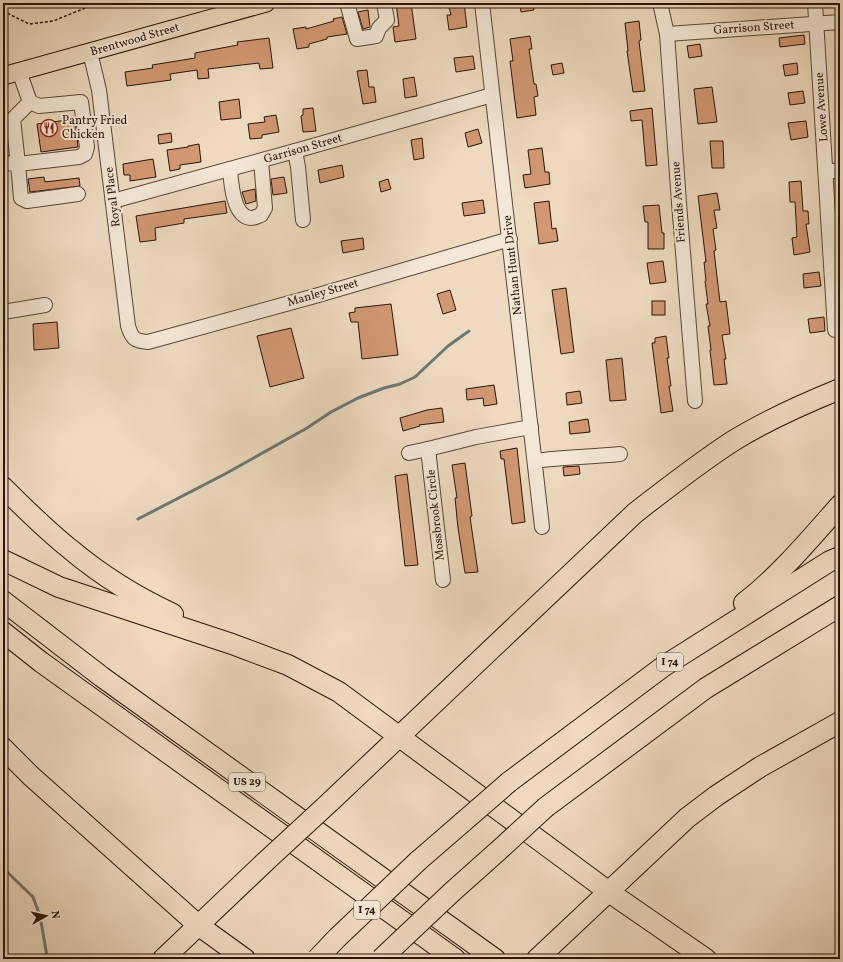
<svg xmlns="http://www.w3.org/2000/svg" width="843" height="962" viewBox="0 0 843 962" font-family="Vollkorn,serif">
<rect width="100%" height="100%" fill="#eddabf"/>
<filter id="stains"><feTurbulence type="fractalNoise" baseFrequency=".005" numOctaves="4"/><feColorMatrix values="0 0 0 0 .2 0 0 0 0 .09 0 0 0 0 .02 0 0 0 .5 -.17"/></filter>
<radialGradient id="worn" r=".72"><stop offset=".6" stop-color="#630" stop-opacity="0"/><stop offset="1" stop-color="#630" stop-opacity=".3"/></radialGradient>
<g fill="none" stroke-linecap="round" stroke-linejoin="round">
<g stroke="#6d7871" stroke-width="3">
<polyline points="138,519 225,474 307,428 331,412 358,398 384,388 400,384 415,377 448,346 469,331"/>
<polyline points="3,868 33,897 40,916 47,956 46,959"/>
</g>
</g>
<g fill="#d19873" stroke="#2a1408">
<polygon points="396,3 411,3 416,39 395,42 393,27 399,26"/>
<polygon points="448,3 464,3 467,27 449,30 447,15 451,15"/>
<polygon points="520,3 533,3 534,10 521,12"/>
<polygon points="368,10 370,27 363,29 358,12"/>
<polygon points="342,17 347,34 327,37 327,39 309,44 309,47 297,49 293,29 306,27 306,29 334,21 333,19"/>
<polygon points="639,21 641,40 639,41 645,91 633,92 627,51 628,51 625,23"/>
<polygon points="804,35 805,44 780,47 779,38"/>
<polygon points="530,36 532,49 529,49 534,84 536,84 538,96 534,97 536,115 517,118 510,61 513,61 510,39"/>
<polygon points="269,38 273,68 260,69 259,63 208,69 209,78 198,79 197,70 170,74 171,80 127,86 125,72 153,68 152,65 195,58 195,53 238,45 237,42"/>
<polygon points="700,44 702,56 689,58 687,46"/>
<polygon points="473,56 475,69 456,72 454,58"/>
<polygon points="562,63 564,73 553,75 551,65"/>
<polygon points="797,63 798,74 785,76 783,65"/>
<polygon points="367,70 369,87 374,87 376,102 363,104 357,71"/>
<polygon points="414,77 417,96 405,98 403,79"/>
<polygon points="712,87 717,122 698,124 694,89"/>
<polygon points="803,91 805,103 790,105 788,93"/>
<polygon points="239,99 241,118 221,120 219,102"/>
<polygon points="313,108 316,131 303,132 301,116 303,115 303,109"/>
<polygon points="652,108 657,165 646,166 642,120 631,121 630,111"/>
<polygon points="276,115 279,132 262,135 262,138 250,139 248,124 265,122 264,117"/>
<polygon points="75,119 78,147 41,152 37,124"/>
<polygon points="806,121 808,137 791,140 788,123"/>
<polygon points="478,129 482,143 468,147 465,133"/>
<polygon points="171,133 172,142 159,144 158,135"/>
<polygon points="422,138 424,158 414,160 411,140"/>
<polygon points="710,141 723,141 724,168 712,168"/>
<polygon points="199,144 201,162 180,165 180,169 170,171 167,150 188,147 188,146"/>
<polygon points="542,148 545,172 549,172 550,184 525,188 523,175 531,174 528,150"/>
<polygon points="153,159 156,177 130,181 130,175 124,175 123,164"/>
<polygon points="342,165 344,177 320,183 318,170"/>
<polygon points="44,177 45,182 79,178 80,186 30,192 28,179"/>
<polygon points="284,177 287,193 273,195 271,179"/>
<polygon points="388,179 391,189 381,192 379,182"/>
<polygon points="801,181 803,211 808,211 809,224 806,224 810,252 794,255 792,238 797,237 795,202 790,202 789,182"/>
<polygon points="255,189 256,201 246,204 242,192"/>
<polygon points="717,193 720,210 714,210 717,228 713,229 716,250 714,251 720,302 726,301 730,334 722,335 726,359 724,359 727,384 714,385 710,350 711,350 708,326 710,326 706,304 708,304 705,281 706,281 704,262 706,262 698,196"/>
<polygon points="483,200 485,213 464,216 462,203"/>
<polygon points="225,201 227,213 184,219 184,223 155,228 156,240 140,242 136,216"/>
<polygon points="549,201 552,229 556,228 558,241 539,244 534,203"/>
<polygon points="659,205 662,233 664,233 664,249 648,249 648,222 645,222 643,206"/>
<polygon points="363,238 364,249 343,253 341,241"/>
<polygon points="663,261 666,282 650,284 647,263"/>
<polygon points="819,272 821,286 804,288 803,274"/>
<polygon points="566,288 574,352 561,354 552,290"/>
<polygon points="450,290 456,310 443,314 437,294"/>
<rect x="652" y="301" width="13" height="14"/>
<polygon points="391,304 398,355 362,359 358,322 351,322 349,313 355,312 355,308"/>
<polygon points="824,317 825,331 810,333 808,319"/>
<polygon points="57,322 59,348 34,350 33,324"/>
<polygon points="291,328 304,378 270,387 257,336"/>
<polygon points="666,336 669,358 667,358 671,386 669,386 673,411 661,413 652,343 655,343 655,338"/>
<polygon points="622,358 626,400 610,401 606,360"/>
<polygon points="494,385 497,404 484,406 483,398 467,400 466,389"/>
<polygon points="580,391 582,403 567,405 566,393"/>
<polygon points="442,408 444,422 419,425 420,426 403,431 400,418 427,410"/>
<polygon points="588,419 590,432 570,434 569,422"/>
<polygon points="517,448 525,522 512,524 504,459 501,459 500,451"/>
<polygon points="465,463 472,516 470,517 478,572 465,573 458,528 455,498 457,498 452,465"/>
<polygon points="579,466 580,474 564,476 563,467"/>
<polygon points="407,474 418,565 405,566 395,476"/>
</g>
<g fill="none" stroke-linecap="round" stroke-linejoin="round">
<g stroke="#5b4636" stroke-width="16">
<g id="minor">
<polyline points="347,3 357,39 376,36 379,28 387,20 384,3"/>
<polyline points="482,3 542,527"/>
<polyline points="660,3 667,34 679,203 695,401"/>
<polyline points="815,3 835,330"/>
<polyline points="667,34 840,22"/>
<path d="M90,52L99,90L128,326C132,339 135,341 148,342L315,296L510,239"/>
<polyline points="19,71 30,102 39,106 81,102 87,147 85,154 79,157 18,164 13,119 30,102"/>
<polyline points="295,151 298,167 303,220"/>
<polyline points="3,163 18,164 21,198 27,201 78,194"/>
<path d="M230,169C231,182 233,217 251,218C254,218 258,216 261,215L265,208L261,161"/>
<polyline points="826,172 840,170"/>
<polyline points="113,201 295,151 492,95"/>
<polyline points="3,312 45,305"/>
<polyline points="428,449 443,580"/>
<polyline points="409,453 428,449 476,437 531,427"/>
<path d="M535,461C563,457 592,457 620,454"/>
</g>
</g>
<g stroke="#2a1408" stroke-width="19">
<polyline id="major" points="3,76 266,3"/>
</g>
<g stroke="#2a1408" stroke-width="22">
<g id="highway">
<path d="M3,487C25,509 46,530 70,549C101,575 136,597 173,614"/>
<polyline points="3,560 59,587 232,644 288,665 339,692 609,892 706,959"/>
<polyline points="3,601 102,677 495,959"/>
<path d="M744,603C780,575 810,539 840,505"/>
<polyline points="3,632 41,662 455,959"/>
<polyline points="3,748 31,776 198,925 245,959"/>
<polyline points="509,782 664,666 830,561 840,557"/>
<path d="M330,802L635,513C667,488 699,463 733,441C767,420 803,404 840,389"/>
<polyline points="546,807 706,688 840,606"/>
<polyline points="418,861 463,822"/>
<polyline points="452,892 498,851"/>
<polyline points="163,959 265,862"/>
<polyline points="537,959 687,818 716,796 760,767 840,722"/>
</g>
</g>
<polyline stroke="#2a1408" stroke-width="1.5" stroke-dasharray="3 2" stroke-linecap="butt" points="3,11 29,24 53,21 98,3"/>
<use href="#minor" stroke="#f3e7d5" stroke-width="14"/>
<use href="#major" stroke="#eddabf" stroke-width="17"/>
<use href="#highway" stroke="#eddabf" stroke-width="20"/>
<g stroke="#2a1408" stroke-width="22" stroke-linecap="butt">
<g id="highway-bridge">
<polyline points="463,822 509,782"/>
<polyline points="498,851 546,807"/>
<polyline points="265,862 330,802"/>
<polyline points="317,959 337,938 418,861"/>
<polyline points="381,959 452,892"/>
</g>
</g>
<use href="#highway-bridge" stroke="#eddabf" stroke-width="20"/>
</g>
<defs>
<g id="restaurant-ring" transform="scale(0.9)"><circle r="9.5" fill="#f3e7d5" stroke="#8f2418" stroke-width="1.5"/><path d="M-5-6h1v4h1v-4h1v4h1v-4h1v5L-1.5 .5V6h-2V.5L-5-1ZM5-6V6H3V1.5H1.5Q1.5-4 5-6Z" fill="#8f2418"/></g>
</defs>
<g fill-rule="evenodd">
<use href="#restaurant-ring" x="49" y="128"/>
</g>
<g text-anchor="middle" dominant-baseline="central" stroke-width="4" stroke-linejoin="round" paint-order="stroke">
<g fill="#f3e7d5" stroke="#665346" stroke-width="1">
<rect x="657" y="653" width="26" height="18" rx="3"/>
<rect x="229" y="773" width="36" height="18" rx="3"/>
<rect x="354" y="901" width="26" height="18" rx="3"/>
</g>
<g font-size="11" font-weight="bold" fill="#2a1408">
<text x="670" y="662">I 74</text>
<text x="247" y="782">US 29</text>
<text x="367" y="910">I 74</text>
</g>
<g font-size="12" fill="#2a1408" stroke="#f3e7d5">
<text transform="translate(754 28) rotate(-4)">Garrison Street</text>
<text transform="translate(135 40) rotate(-16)">Brentwood Street</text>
<text transform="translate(822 107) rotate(-94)">Lowe Avenue</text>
<text transform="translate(303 149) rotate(-16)">Garrison Street</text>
<text transform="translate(113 197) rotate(-97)">Royal Place</text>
<text transform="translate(679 202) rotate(-94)">Friends Avenue</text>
<text transform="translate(513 265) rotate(-96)">Nathan Hunt Drive</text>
<text transform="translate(323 293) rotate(-16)">Manley Street</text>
<text transform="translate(436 515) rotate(-96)">Mossbrook Circle</text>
</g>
<g font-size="12" fill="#2a1408" stroke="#f3e7d5" text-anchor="start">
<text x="62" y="121">Pantry Fried<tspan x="62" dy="14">Chicken</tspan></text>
</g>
</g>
<rect width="843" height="962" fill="none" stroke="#eddabf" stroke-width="16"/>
<rect x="4" y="4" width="835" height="954" fill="none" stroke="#2a1408" stroke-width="2"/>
<rect x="8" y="8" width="827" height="946" fill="none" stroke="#2a1408"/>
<g transform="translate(46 916) rotate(82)" stroke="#f3e7d5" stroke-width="3" paint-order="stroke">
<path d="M0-3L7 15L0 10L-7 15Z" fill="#2a1408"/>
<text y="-6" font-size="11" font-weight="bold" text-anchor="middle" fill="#2a1408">N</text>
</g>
<rect width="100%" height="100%" filter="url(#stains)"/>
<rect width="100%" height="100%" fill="url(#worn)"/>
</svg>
